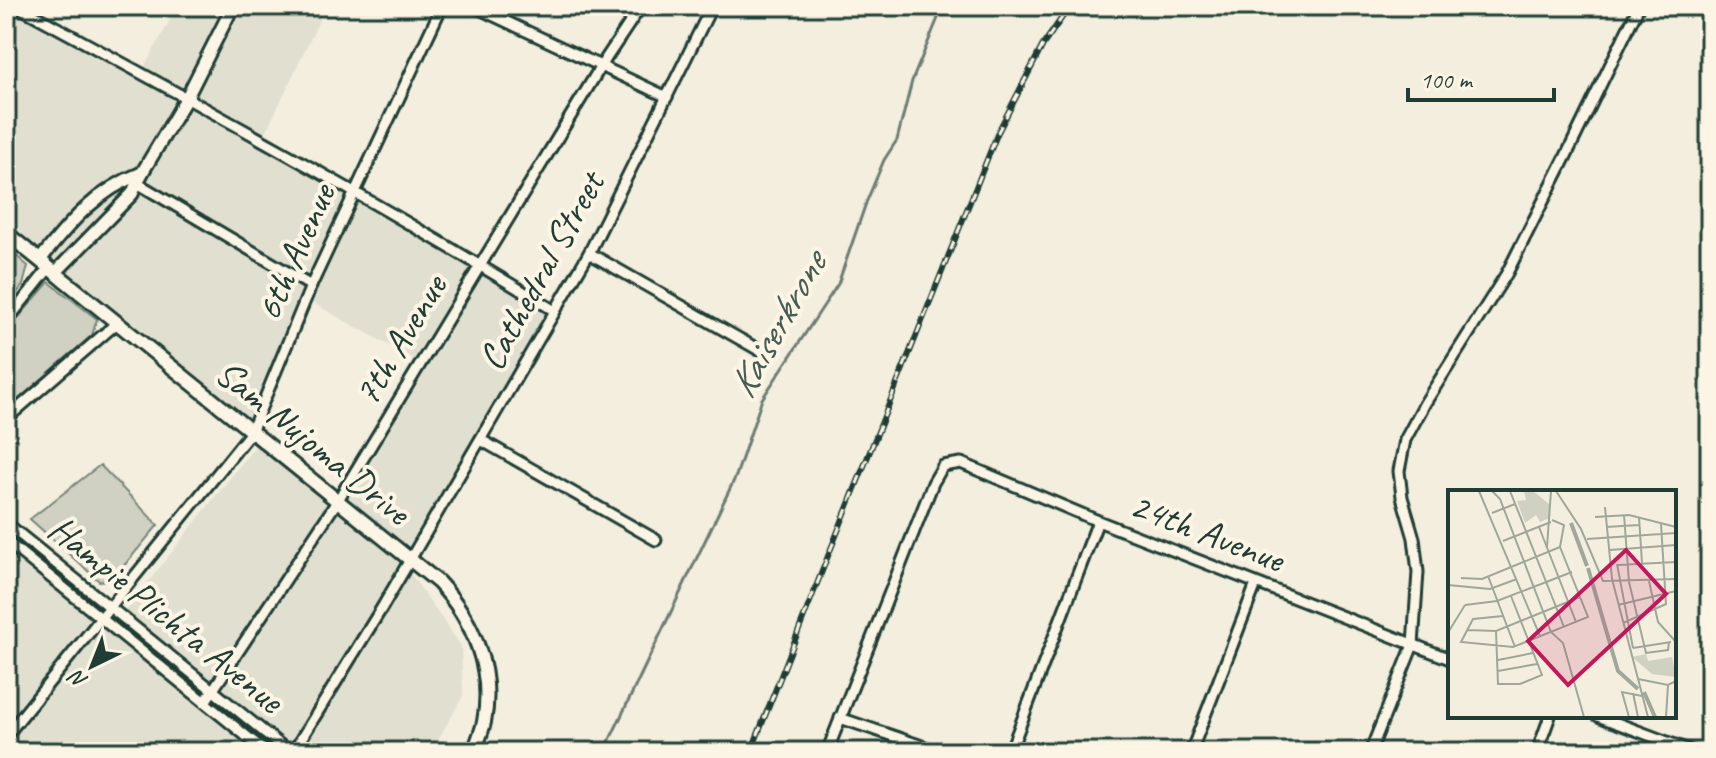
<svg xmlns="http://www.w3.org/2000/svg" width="1716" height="758" viewBox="0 0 1716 758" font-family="Caveat,sans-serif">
<rect width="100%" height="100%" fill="#f3eede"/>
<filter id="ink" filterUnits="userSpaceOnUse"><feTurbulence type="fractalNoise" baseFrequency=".0125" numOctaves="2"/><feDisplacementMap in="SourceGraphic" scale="16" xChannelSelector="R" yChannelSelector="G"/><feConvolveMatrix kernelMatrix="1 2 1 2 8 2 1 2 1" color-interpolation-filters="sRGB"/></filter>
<g filter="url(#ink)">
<polygon fill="#e1dfd0" points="6,6 17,6 141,73 178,6 326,6 262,140 555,311 405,566 461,646 463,696 431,752 6,752 6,551 109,632 256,445 341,511 428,367 306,299 251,432 6,233"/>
<g fill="#d0d1c2" stroke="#78877b" stroke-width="2">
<polygon points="6,247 28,266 23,285 6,307"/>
<polygon points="49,282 97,319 92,335 6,410 6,332"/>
<polygon points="100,465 158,525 112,580 99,581 30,519"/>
</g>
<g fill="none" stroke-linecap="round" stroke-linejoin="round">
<polyline stroke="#6c7d72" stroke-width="3" points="604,752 736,476 762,399 838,284 866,203 884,160 897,140 912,81 943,6"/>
<g stroke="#1f3d34" stroke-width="15">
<g id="minor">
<path d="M17,6C199,104 379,203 555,311"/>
<polyline points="473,6 667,97"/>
<polyline points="132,180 311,286"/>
<polyline points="589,253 759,350"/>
<polyline points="6,322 49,268"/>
<polyline points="6,419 118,322"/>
<polyline points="481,440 656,540"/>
<polyline points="6,523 289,752"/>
<polyline points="6,541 266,752"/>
<polyline points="205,702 338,500 601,66 641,6"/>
<polyline points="1598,716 1694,752"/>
<polyline points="840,718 940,752"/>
<polyline points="6,736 251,432 311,286 442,6"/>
<polyline points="293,752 383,606 589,253 712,6"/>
<polyline points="827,752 933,483 943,466 961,463 1098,521 1450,659"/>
<polyline points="1010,752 1098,521"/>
<polyline points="1191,752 1256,584"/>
<polyline points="1370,752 1413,645 1418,572 1414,538 1402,497 1399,471 1405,440 1425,403 1507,273 1566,156 1639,6"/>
<polyline points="1537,752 1550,716"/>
</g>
</g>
<g stroke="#1f3d34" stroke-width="17">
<g id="tertiary">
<path d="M40,260C69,223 97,190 142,173"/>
<polyline points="55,273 132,194 142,173 187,97 233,6"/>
</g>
</g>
<g stroke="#1f3d34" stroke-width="18">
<path id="secondary" d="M6,233L438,582C473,619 494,670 484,722C482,732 477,742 474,752"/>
</g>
<use href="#minor" stroke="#fcf5e5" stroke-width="9"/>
<use href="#tertiary" stroke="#fcf5e5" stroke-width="11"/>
<use href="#secondary" stroke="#fcf5e5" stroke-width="12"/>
<g stroke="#1f3d34" stroke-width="6">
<polyline id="rail" points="751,752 826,561 998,132 1043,45 1070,6"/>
</g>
<use href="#rail" stroke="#fcf5e5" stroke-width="3" stroke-dasharray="9" stroke-linecap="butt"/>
</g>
</g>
<g text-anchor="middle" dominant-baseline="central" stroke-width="8" stroke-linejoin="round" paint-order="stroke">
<g font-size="38" fill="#1f3d34" stroke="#fcf5e5">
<text transform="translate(295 252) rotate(-66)">6th Avenue</text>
<text transform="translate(541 271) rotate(-61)">Cathedral Street</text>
<text transform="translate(400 340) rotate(-59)">7th Avenue</text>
<text transform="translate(313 442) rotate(39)">Sam Nujoma Drive</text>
<text transform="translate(1207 532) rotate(21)">24th Avenue</text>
<text transform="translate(166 614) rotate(39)">Hampie Plichta Avenue</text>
</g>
<g font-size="40" font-style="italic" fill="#465d53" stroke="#fcf5e5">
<text transform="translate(777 325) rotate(-61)">Kaiserkrone</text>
</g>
</g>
<g transform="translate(1448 490)">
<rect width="228" height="228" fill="#f3eede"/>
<path d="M76,1H85L101,14L102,28L92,32L88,25L77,33L69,11L78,10ZM198,164L200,171L224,167L228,187L204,184L184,167Z" fill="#d0d1c2"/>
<path fill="none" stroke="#a0a89b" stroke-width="4" d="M123,33L139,76M140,78L170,181L190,199M196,202L207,227"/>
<path fill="none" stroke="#9ea79a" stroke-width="2" d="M31,1L92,146M44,1L52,9L103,142L115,153L136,227M62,1L116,137M108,1L133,39L155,91L228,89M157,17L164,89L200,227M44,23L67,14M176,25L181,92L198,163L220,160L221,152M147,27L181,25L228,37M191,27L194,73M91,37L128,132M158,37L191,35M139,49L228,43M55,51L103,32M99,57L103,1M162,60L228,55M169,74L185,158M170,75L228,72M40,86L67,157M13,88L34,89L112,57M201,91L210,132L228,152M0,95L42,99L69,89M17,115L49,111L124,82M170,115L228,101M55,126L25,129L13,152L65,157L140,127L112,57L116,35L104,30M175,133L218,114L213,34M19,140L48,141L132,107M1,141L17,115M48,141L50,194H72L94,185L63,106M185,158L223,152M50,170L85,163M50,181L89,174M190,189L220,195L228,191M185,203L190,227M181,227L174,202L194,206M218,227L220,195"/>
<path fill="#c2185b" fill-opacity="0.15" stroke="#c2185b" stroke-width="4" d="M178,60L218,104L120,195L80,151Z"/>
<rect width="228" height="228" fill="none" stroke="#1f3d34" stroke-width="4"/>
</g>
<rect width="1716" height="758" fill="none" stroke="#fcf5e5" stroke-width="32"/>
<rect x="16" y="16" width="1684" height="726" fill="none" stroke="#1f3d34" stroke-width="3" filter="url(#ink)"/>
<g transform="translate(92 666) rotate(223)" stroke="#fcf5e5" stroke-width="6" paint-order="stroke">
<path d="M0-6L14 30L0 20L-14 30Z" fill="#1f3d34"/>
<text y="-12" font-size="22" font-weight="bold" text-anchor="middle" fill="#1f3d34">N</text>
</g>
<path d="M1408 88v12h146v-12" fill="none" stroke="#1f3d34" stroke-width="4"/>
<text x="1420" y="88" font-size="24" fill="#1f3d34" stroke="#fcf5e5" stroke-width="6" paint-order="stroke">100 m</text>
</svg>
